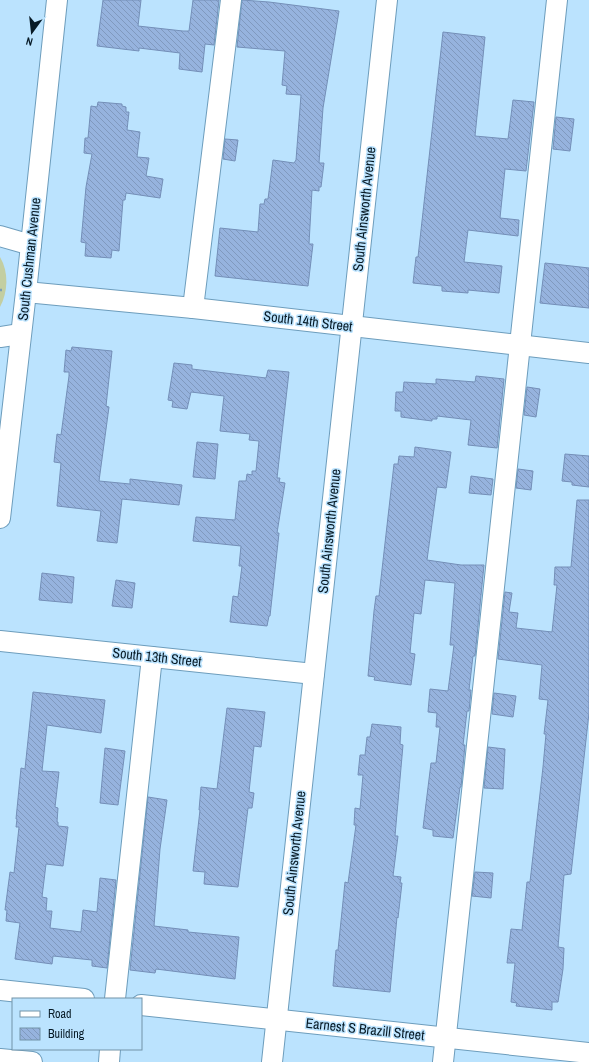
<svg xmlns="http://www.w3.org/2000/svg" width="589" height="1062" viewBox="0 0 589 1062" font-family="'Archivo Narrow',sans-serif">
<defs>
<pattern id="building-back-hatch" width="6" height="6" patternUnits="userSpaceOnUse"><rect width="6" height="6" fill="#96b3de"/><path d="M-1 5l2 2M0 0l6 6M5-1l2 2" fill="none" stroke="#8099be"/></pattern>
</defs>
<rect width="100%" height="100%" fill="#bbe3fe"/>
<path fill="#c3cea1" d="M0,257C9,272 8,292 0,307Z"/>
<g fill="url(#building-back-hatch)" stroke="#748fb8">
<polygon points="103,0 141,0 138,26 183,31 189,31 193,0 219,0 214,45 205,44 202,72 179,69 180,53 139,48 139,51 97,46"/>
<polygon points="242,0 269,2 339,11 323,108 319,163 324,163 321,187 319,187 319,191 312,190 309,244 313,244 308,286 215,276 220,228 258,232 260,204 264,204 265,199 268,199 273,160 294,163 296,160 301,95 286,94 287,86 282,85 285,51 237,47"/>
<polygon points="443,32 485,37 475,136 508,139 513,100 534,102 526,171 505,169 500,218 519,220 518,236 468,230 464,262 502,266 499,293 468,290 468,293 442,291 442,286 413,283 416,257 418,257"/>
<polygon points="98,102 122,104 122,106 126,107 126,112 129,112 127,130 140,132 137,157 149,158 146,176 163,179 160,198 126,193 125,200 123,200 119,251 112,250 111,258 85,256 86,243 81,242 86,187 92,154 84,153 85,138 88,138 91,106 97,107"/>
<polygon points="556,117 574,119 570,151 553,149"/>
<polygon points="225,139 238,140 235,161 223,159"/>
<polygon points="545,263 589,268 589,308 540,303"/>
<polygon points="72,347 112,351 106,406 109,407 99,481 130,484 130,479 182,485 179,505 122,499 117,543 97,541 101,511 57,506 61,463 54,462 57,434 61,435 69,376 69,372 64,372 66,350 71,351"/>
<polygon points="174,363 192,365 192,369 266,378 268,370 289,372 277,478 280,478 279,482 285,483 277,533 279,533 270,616 269,616 267,626 230,622 233,596 238,597 242,566 239,566 241,546 193,541 196,517 235,520 239,481 246,481 247,474 252,475 252,471 256,471 259,441 249,440 250,434 220,431 224,396 191,392 187,409 172,407 173,401 168,400"/>
<polygon points="476,376 504,379 497,448 468,445 471,420 437,416 437,419 432,419 432,421 401,417 401,411 395,411 396,392 403,392 404,382 436,384 436,379 475,382"/>
<polygon points="527,387 540,389 536,417 524,415"/>
<polygon points="197,442 218,444 215,479 193,477"/>
<polygon points="415,447 451,452 446,488 437,487 427,560 461,565 484,565 475,656 473,656 469,690 471,690 469,711 467,711 463,745 465,745 461,787 460,787 453,838 433,836 433,830 423,828 431,763 436,763 440,727 436,727 437,713 428,712 430,689 448,691 454,645 450,645 455,583 425,580 421,614 414,613 410,653 415,654 411,685 374,680 375,677 368,676 374,611 376,596 379,596 394,464 398,464 399,456 414,457"/>
<polygon points="565,454 589,456 589,487 572,485 572,482 562,481"/>
<polygon points="518,469 533,471 531,490 516,488"/>
<polygon points="471,476 493,479 491,495 469,493"/>
<polygon points="577,500 589,500 589,713 571,874 564,875 558,947 564,948 563,969 558,1002 552,1002 552,1010 516,1006 517,1003 511,1002 515,963 507,963 511,929 522,930 527,882 530,882 543,767 546,734 544,734 548,700 539,699 542,665 498,659 505,592 512,593 509,612 518,613 516,628 552,632 557,585 554,585 555,567 571,567"/>
<polygon points="42,573 74,577 72,603 39,600"/>
<polygon points="116,580 135,583 132,608 112,606"/>
<polygon points="33,692 105,700 101,733 47,725 42,771 59,772 55,807 58,808 57,822 58,822 58,826 68,827 63,866 46,864 42,897 47,898 46,911 52,911 50,928 81,932 83,910 97,912 100,878 116,880 107,968 92,966 92,960 53,956 52,964 15,959 20,923 6,921 7,910 5,910 10,872 14,873 19,827 16,827 17,819 16,819 21,768 25,769"/>
<polygon points="494,693 516,696 513,717 492,714"/>
<polygon points="227,708 265,712 261,747 254,746 249,792 254,793 252,808 248,808 238,887 204,884 205,872 193,871 200,810 199,810 201,787 217,789"/>
<polygon points="372,724 401,727 400,744 403,745 395,836 398,836 393,876 401,877 400,883 402,883 398,918 397,917 390,992 333,986 336,950 338,950 345,882 348,883 356,825 354,825 355,808 360,809 363,775 358,775 360,755 365,755 367,737 370,737"/>
<polygon points="488,747 505,749 503,789 484,788"/>
<polygon points="105,748 125,751 118,805 100,803"/>
<polygon points="148,797 167,800 160,849 154,926 188,930 188,932 239,937 235,979 156,969 155,973 130,970"/>
<polygon points="475,872 493,873 491,898 472,896"/>
</g>
<g fill="none" stroke-linecap="round" stroke-linejoin="round">
<g stroke="#6d9dbc" stroke-width="22">
<g id="minor">
<polyline points="0,236 31,245"/>
<polyline points="26,292 193,308 589,353"/>
<polyline points="193,308 231,0"/>
<polyline points="0,337 20,334"/>
<polyline points="0,518 26,292 57,0"/>
<polyline points="0,641 314,674"/>
<polyline points="0,990 84,999"/>
<polyline points="115,999 152,657"/>
<polyline points="141,1005 589,1053"/>
<polyline points="0,1059 32,1062"/>
<polyline points="109,1062 110,1049"/>
<polyline points="272,1062 387,0"/>
<polyline points="443,1062 557,0"/>
</g>
</g>
<polyline stroke="#7e9fb5" stroke-width="2.5" stroke-dasharray="3 2" stroke-linecap="butt" points="0,290 2,290"/>
<use href="#minor" stroke="#fff" stroke-width="20"/>
</g>
<g text-anchor="middle" dominant-baseline="central" stroke-width="3" stroke-linejoin="round" paint-order="stroke">
<g font-size="14" fill="#071a26" stroke="#bbe3fe">
<text transform="translate(364 209) rotate(-84)">South Ainsworth Avenue</text>
<text transform="translate(29 259) rotate(-84)">South Cushman Avenue</text>
<text transform="translate(308 321) rotate(7)">South 14th Street</text>
<text transform="translate(329 531) rotate(-84)">South Ainsworth Avenue</text>
<text transform="translate(157 657) rotate(6)">South 13th Street</text>
<text transform="translate(294 853) rotate(-84)">South Ainsworth Avenue</text>
<text transform="translate(365 1029) rotate(6)">Earnest S Brazill Street</text>
</g>
</g>
<rect x="12" y="998" width="130" height="52" fill="#bbe3fe" stroke="#7393a8"/>
<rect x="20" y="1011" width="20" height="6" fill="#ffffff" stroke="#7393a8"/>
<text x="48" y="1018" font-size="12" fill="#071a26">Road</text>
<rect x="20" y="1028" width="20" height="12" fill="url(#building-back-hatch)" stroke="#7393a8"/>
<text x="48" y="1038" font-size="12" fill="#071a26">Building</text>
<g transform="translate(32 32) rotate(195)" stroke="#bbe3fe" stroke-width="3" paint-order="stroke">
<path d="M0-3L7 15L0 10L-7 15Z" fill="#071a26"/>
<text y="-6" font-size="11" font-weight="bold" text-anchor="middle" fill="#071a26">N</text>
</g>
</svg>
